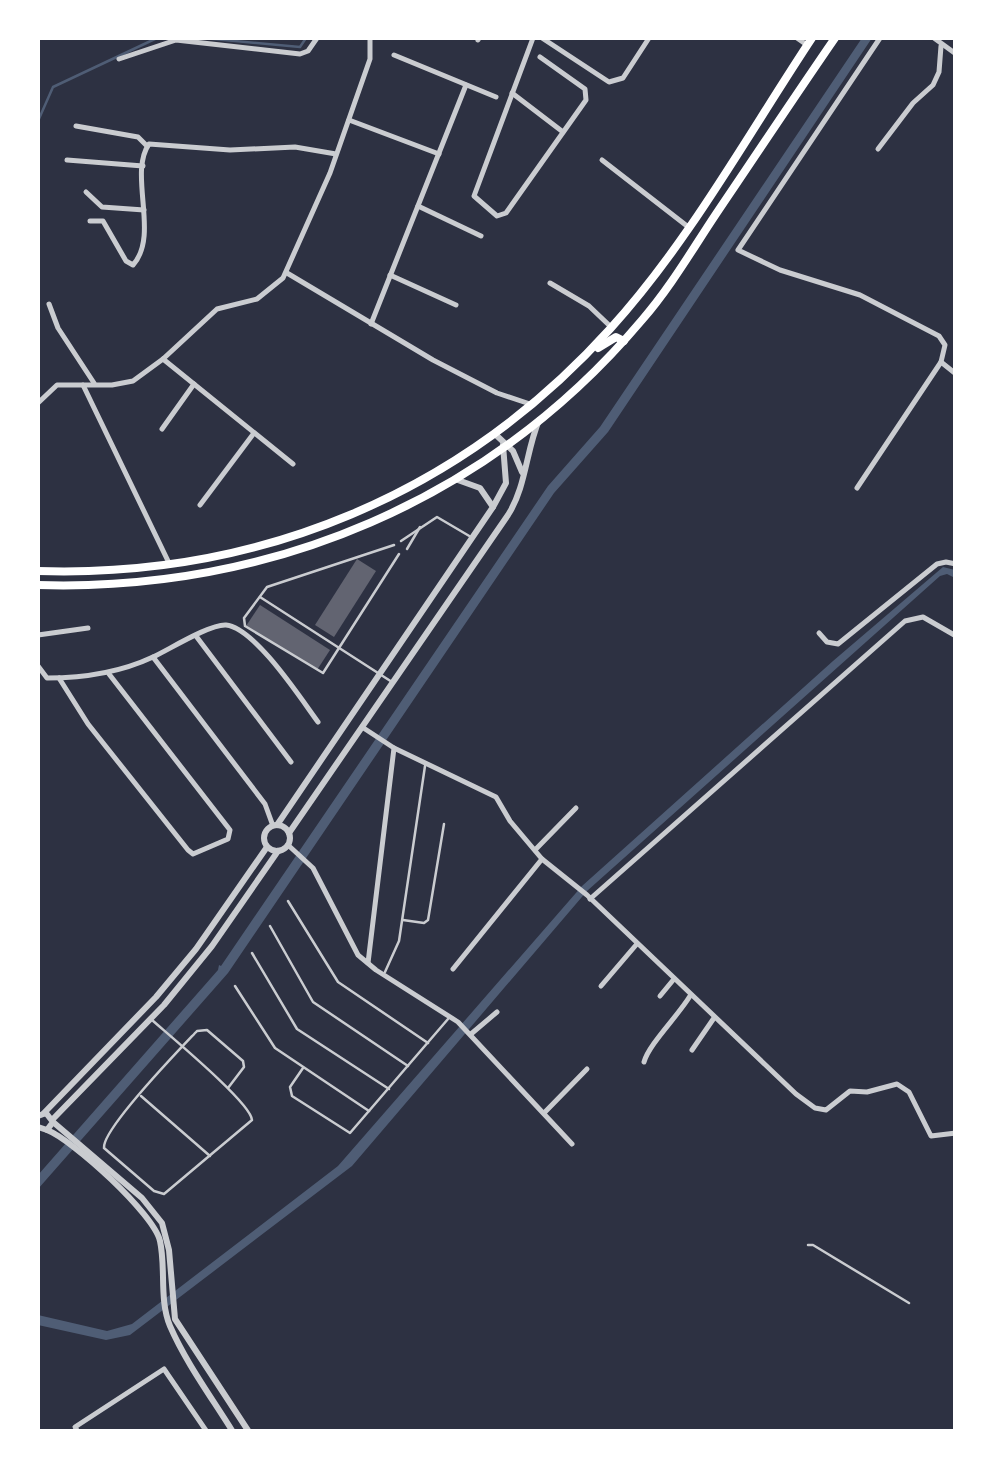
<svg xmlns="http://www.w3.org/2000/svg" width="993" height="1469" viewBox="0 0 993 1469" font-family="Overpass,sans-serif">
<rect width="100%" height="100%" fill="#2d3142"/>
<g fill="#4f5d75">
<polygon points="862,38 872,38 608,432 554,493 228,973 38,1189 38,1175 218,970 219,965 221,966 548,486 600,427"/>
<polygon points="943,567 955,570 955,578 947,574 940,576 587,891 352,1166 130,1335 106,1340 38,1325 38,1315 107,1331 132,1324 338,1166 582,886 833,661"/>
</g>
<g fill="none" stroke-linecap="round" stroke-linejoin="round">
<g stroke="#4f5d75" stroke-width="2.5">
<polyline points="203,38 300,47 306,38"/>
<polyline points="38,121 53,87 157,38"/>
</g>
</g>
<g fill="#626471">
<polygon points="357,559 376,571 334,637 315,625"/>
<polygon points="260,605 330,650 317,670 246,626"/>
</g>
<g fill="none" stroke-linecap="round" stroke-linejoin="round">
<g stroke="#caccd0" stroke-width="2.5">
<polyline points="401,541 437,517 471,537"/>
<polyline points="394,545 267,587 244,618 245,626 323,673 399,554"/>
<polyline points="407,549 420,527"/>
<polyline points="260,597 392,682"/>
<polyline points="288,901 338,982 428,1043"/>
<polyline points="403,920 424,923 428,920 444,824"/>
<polyline points="270,926 313,1002 408,1066"/>
<polyline points="252,953 297,1029 389,1089"/>
<polyline points="385,972 399,941 425,766"/>
<polyline points="235,986 275,1048 369,1111"/>
<path d="M152,1020C170,1036 251,1103 252,1120L164,1194L154,1191L104,1148C102,1129 180,1049 197,1031L207,1030L243,1061L244,1067L228,1088"/>
<polyline points="303,1068 290,1087 292,1096 350,1133 448,1019"/>
<polyline points="141,1096 210,1156"/>
<polyline points="808,1245 813,1245 909,1303"/>
</g>
<g stroke="#caccd0" stroke-width="5">
<polyline points="533,38 474,196 497,216 506,213 586,100 585,89 540,57"/>
<polyline points="542,38 609,82 623,78 649,38"/>
<polyline points="797,38 807,45"/>
<polyline points="880,38 738,250 780,270 860,295 939,336 945,345 941,362 956,374"/>
<polyline points="934,38 956,54"/>
<polyline points="478,40 479,38"/>
<polyline points="394,55 496,97"/>
<polyline points="119,59 176,40 300,54 308,51 317,38"/>
<polyline points="512,93 563,132"/>
<polyline points="349,120 439,154"/>
<polyline points="76,126 138,137 146,145"/>
<polyline points="878,149 913,103 933,85 939,72 941,46"/>
<polyline points="67,160 143,166"/>
<polyline points="602,160 687,226"/>
<polyline points="86,192 102,207 144,210"/>
<polyline points="418,206 481,236"/>
<path d="M90,221H103L126,261L133,265C160,235 128,174 149,144L230,150L295,147L336,154"/>
<polyline points="287,273 433,360 497,393 530,404"/>
<polyline points="390,275 456,305"/>
<polyline points="550,283 589,306 611,327"/>
<polyline points="49,304 58,328 94,383"/>
<polyline points="371,324 466,85"/>
<polyline points="163,359 293,464"/>
<polyline points="83,385 169,563"/>
<polyline points="38,403 57,385 112,385 133,381 163,359 217,309 257,299 283,278 330,173 370,59 370,38"/>
<polyline points="162,429 194,384"/>
<polyline points="857,488 941,362"/>
<polyline points="200,505 254,433"/>
<polyline points="819,633 827,642 838,644 937,564 946,562 956,564"/>
<polyline points="38,635 88,628"/>
<polyline points="196,636 291,762"/>
<path d="M153,657C170,649 210,624 226,625C255,628 301,699 318,722"/>
<path d="M38,666L47,678C85,678 119,673 153,657L265,804L273,826"/>
<polyline points="59,678 88,724 188,850 193,854 228,839 230,830 109,674"/>
<polyline points="362,727 394,748 496,797 510,821 542,859 587,895 796,1094 815,1108 826,1110 850,1091 867,1092 897,1084 909,1092 931,1136 956,1133"/>
<polyline points="288,845 313,868 358,955 376,970 458,1022 572,1144"/>
<polyline points="535,850 576,808"/>
<polyline points="590,899 905,621 923,617 956,636"/>
<polyline points="368,963 394,748"/>
<polyline points="453,969 542,859"/>
<polyline points="601,986 636,945"/>
<polyline points="660,996 674,979"/>
<polyline points="471,1034 497,1012"/>
<polyline points="692,1050 714,1018"/>
<path d="M644,1062C649,1044 678,1016 690,996"/>
<polyline points="545,1112 587,1069"/>
<polyline points="78,1432 75,1427 164,1369 207,1432"/>
</g>
<g stroke="#caccd0" stroke-width="6">
<polyline points="495,434 513,451 522,472"/>
<polyline points="493,507 506,483 503,445"/>
<circle cx="277" cy="838" r="13"/>
<polyline points="277,825 493,507 480,488 455,479"/>
<path d="M289,833L508,515C526,487 526,451 539,420"/>
<polyline points="44,1113 156,997 196,949 267,847"/>
<polyline points="38,1116 46,1113 53,1122 47,1130 38,1127"/>
<polyline points="53,1119 164,1005 212,946 278,851"/>
<polyline points="53,1122 142,1198 162,1223 169,1250 175,1319 249,1432"/>
<path d="M47,1130C73,1140 154,1214 160,1241C166,1268 159,1300 170,1326C186,1363 212,1398 233,1432"/>
</g>
<g stroke="#fff" stroke-width="8">
<polyline points="598,348 616,337 624,341"/>
<path d="M38,571C259,578 461,494 610,329C689,242 747,136 812,38"/>
<path d="M38,585C271,592 490,500 642,320C670,288 692,250 716,214C756,155 795,96 835,38"/>
</g>
</g>
<rect width="993" height="1469" fill="none" stroke="#ffffff" stroke-width="80"/>
</svg>
